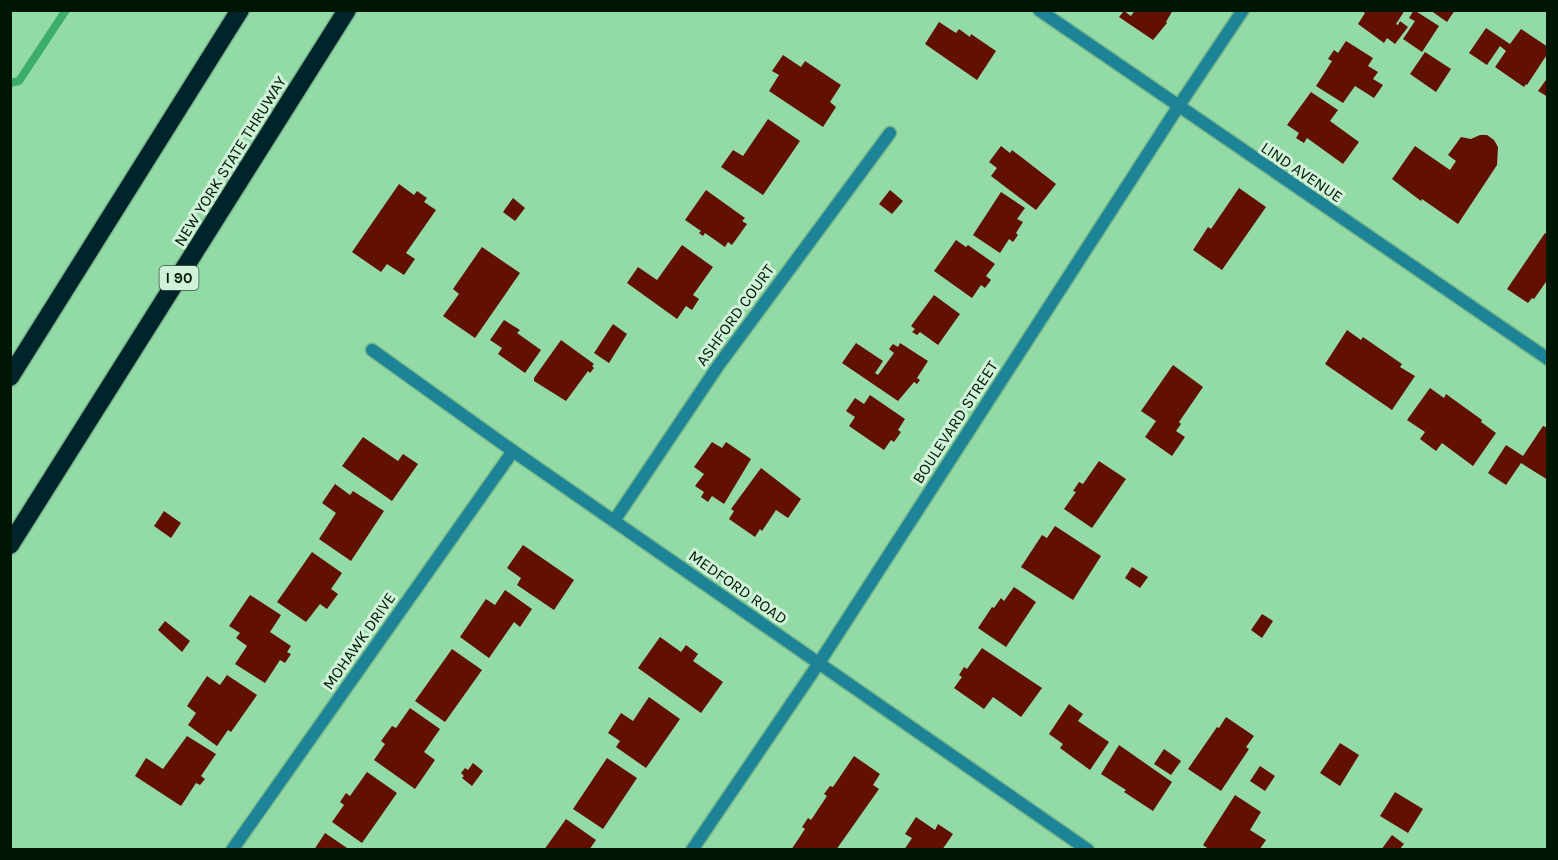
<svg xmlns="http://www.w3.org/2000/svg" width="1558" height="860" viewBox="0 0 1558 860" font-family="Karla,sans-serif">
<rect width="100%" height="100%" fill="#92dba7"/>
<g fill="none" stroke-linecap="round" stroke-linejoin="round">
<polyline stroke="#3cae69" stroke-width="8" points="10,83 19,81 66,10"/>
</g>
<g fill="#611002">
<polygon points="1135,10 1173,10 1166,22 1167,23 1153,40 1119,17 1124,11 1131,16"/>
<polygon points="1362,10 1405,10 1396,24 1398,25 1400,21 1408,27 1395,44 1387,38 1384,43 1358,24 1365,13"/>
<polygon points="1414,10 1439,26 1422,52 1403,39 1415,21 1409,18"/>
<polygon points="1430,10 1455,10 1447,22"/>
<polygon points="939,22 956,33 959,29 970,37 971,34 996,51 977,80 925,44"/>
<polygon points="1486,28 1510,44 1521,29 1548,47 1548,53 1527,85 1526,84 1524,87 1495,67 1506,51 1500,46 1487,65 1469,53"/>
<polygon points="1346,41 1373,58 1368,66 1378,72 1373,79 1383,85 1374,98 1355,86 1343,103 1316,86 1332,61 1328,59 1334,50 1338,53"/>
<polygon points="1425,52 1451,69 1436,92 1410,74"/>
<polygon points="783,55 801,67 805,61 841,85 830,102 836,107 823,127 769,91 779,75 772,71"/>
<polygon points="1548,77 1548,97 1538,91"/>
<polygon points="1311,92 1338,110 1330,121 1359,142 1343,164 1307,138 1304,143 1296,138 1299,133 1287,125"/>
<polygon points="768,119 800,141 763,195 721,167 733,150 743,156"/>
<polygon points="1480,135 1487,135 1494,140 1498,147 1497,165 1458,224 1422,199 1421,201 1392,179 1415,146 1450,170 1456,161 1448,155 1461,137 1471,139"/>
<polygon points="1001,146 1010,153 1012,150 1056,184 1036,210 991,176 997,168 989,162"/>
<polygon points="399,184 414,195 417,191 427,198 424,202 436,210 406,253 415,259 404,275 387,264 381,272 352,252"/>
<polygon points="1239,188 1266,207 1222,270 1193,250 1208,227 1211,229"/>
<polygon points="706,190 745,218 742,221 747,224 732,245 728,242 725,247 705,233 703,236 699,233 701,231 685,220"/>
<polygon points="890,190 903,201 892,214 879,204"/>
<polygon points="1001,192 1025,208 1017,219 1023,222 1016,233 1018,235 1013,242 1009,239 1000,253 973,235"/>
<polygon points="513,198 525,208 515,221 503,212"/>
<polygon points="1545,233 1548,235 1548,279 1534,299 1532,298 1528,303 1507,289"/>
<polygon points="956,240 966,247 968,245 995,264 986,276 991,280 985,288 981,285 972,298 934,271"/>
<polygon points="682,245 713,267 693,295 699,299 692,310 686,306 677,319 627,283 638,267 657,280"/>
<polygon points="482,247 520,273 475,338 443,316 459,294 453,289"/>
<polygon points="934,295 960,314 938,345 920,332 917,335 912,332 915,329 911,326"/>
<polygon points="504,320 520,330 517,333 541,350 525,373 498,354 502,348 490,340"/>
<polygon points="613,324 627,334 609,363 594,353"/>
<polygon points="1347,330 1361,340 1363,337 1402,364 1400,367 1415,376 1392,410 1325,364"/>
<polygon points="561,340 594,364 592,366 594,368 590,373 588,371 566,401 534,381 534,378"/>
<polygon points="856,343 883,361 875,373 878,375 894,353 889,349 893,344 898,347 900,343 928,361 917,378 920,380 917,384 914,382 898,401 842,363"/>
<polygon points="1173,365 1203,387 1179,422 1181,424 1176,431 1185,437 1172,456 1145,437 1156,421 1141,411"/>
<polygon points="1430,388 1444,398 1446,394 1482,420 1481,422 1496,433 1473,466 1442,443 1436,451 1420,439 1425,432 1407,420"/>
<polygon points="870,395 905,419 898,430 901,432 894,442 891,440 884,450 849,426 855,417 846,411 855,398 864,404"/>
<polygon points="1543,426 1548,428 1548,480 1521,463 1506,485 1488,473 1506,445 1523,456"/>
<polygon points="363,437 398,461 403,454 418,464 392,501 342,466"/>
<polygon points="712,442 722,448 726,442 751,459 724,504 712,496 708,502 701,497 704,492 695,486 704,474 694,467"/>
<polygon points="1099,461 1126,479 1092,528 1064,509 1076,492 1073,491 1079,482 1083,484"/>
<polygon points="761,468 801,499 788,518 776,510 762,531 760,529 755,537 729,519 734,511 731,509"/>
<polygon points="335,484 350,495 353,491 384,511 351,561 319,539 336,513 322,503"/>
<polygon points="164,511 181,523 171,538 154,526"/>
<polygon points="1055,526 1101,556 1073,600 1021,567 1042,535 1047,538"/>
<polygon points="523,545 574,580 554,610 517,585 521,578 507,568"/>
<polygon points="312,552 342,573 331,589 338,594 327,609 320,604 306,622 277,602"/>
<polygon points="1132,567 1148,577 1140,588 1125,578"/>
<polygon points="1014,587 1036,602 1006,647 978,628 992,607 994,608 1001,598 1004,601"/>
<polygon points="505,590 532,609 520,627 514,622 489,658 460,637 486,599 495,605"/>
<polygon points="250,595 281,615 270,632 291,646 287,652 291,654 285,663 280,660 265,683 235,664 247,646 236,638 240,633 229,626"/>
<polygon points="1262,614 1273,621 1262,638 1251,630"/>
<polygon points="165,621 190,641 182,652 158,630"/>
<polygon points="660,637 681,652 686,645 698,654 693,661 723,682 701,713 638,668"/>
<polygon points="982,648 1042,688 1021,717 993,697 984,709 954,688 962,677 959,675 964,667 967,669"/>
<polygon points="452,649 482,670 445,722 415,701"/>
<polygon points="227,675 257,695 231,732 228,730 217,746 188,725 196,713 187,706 207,676 220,685"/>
<polygon points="649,697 680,719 646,768 616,747 620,741 608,733 621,713 633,721"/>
<polygon points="1069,704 1083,714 1078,721 1109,742 1090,770 1060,748 1063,744 1049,734"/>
<polygon points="410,708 440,729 424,752 435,760 415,789 374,760 385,744 381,741 392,726 396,728"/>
<polygon points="1226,717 1254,736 1246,747 1249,749 1221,791 1188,769 1217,727 1219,728"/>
<polygon points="187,736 216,754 201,776 205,779 200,785 196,783 181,806 135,776 146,758 163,769"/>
<polygon points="1340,743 1359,755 1340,786 1320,773"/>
<polygon points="1119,745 1172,782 1153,811 1124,792 1126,790 1101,774"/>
<polygon points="1164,749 1181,761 1171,775 1154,764"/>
<polygon points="854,756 880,774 873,785 879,789 836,850 791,850 805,829 802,827 808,818 811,820 827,796 824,794 830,786 833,787"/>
<polygon points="607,758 637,778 603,829 573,809"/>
<polygon points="473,763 483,771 472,786 462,778 464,776 461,773 465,768 468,770"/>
<polygon points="1260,766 1275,776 1265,791 1250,781"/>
<polygon points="367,772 397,793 362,843 332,822 344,805 340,802 346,793 350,796"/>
<polygon points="1395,792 1423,809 1408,833 1380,816"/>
<polygon points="1235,795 1261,812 1250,830 1266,840 1259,850 1210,850 1203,845"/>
<polygon points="916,817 935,830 938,824 953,834 942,850 904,850 912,838 905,834"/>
<polygon points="566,819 596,840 589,850 544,850"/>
<polygon points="325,833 350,850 314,850"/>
<polygon points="1392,835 1404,844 1399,850 1381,850"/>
</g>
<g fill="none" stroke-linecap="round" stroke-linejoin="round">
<g stroke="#78b88a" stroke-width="15">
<g id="street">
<polyline points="1039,10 1548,359"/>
<polyline points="372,350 513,451 1088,850"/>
<polyline points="614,521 718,366 890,133"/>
<polyline points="232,850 513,451"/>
<polyline points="692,850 819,663 1178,107 1243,10"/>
</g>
</g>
<g stroke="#78b88a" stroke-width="21">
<g id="highway">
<polyline points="10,377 240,10"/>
<polyline points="10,545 347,10"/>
</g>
</g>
<use href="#street" stroke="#1c8496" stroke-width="12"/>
<use href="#highway" stroke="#01242b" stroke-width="18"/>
</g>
<g text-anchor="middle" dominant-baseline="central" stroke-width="6" stroke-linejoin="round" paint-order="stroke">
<rect fill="#cff2d8" stroke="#3e5844" stroke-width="1.5" x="159.5" y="266" width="39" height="24" rx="4.5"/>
<g font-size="15" font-weight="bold" fill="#001605">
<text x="179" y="278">I 90</text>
</g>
<g font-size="16" fill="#001605" stroke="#cff2d8">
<text transform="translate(230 161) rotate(-58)">NEW YORK STATE THRUWAY</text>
<text transform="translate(1302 172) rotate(34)">LIND AVENUE</text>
<text transform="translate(735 315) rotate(-54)">ASHFORD COURT</text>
<text transform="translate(955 422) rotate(-57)">BOULEVARD STREET</text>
<text transform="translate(738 587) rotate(35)">MEDFORD ROAD</text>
<text transform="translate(359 641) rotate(-55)">MOHAWK DRIVE</text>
</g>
</g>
<rect width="1558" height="860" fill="none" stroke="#001605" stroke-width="24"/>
</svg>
